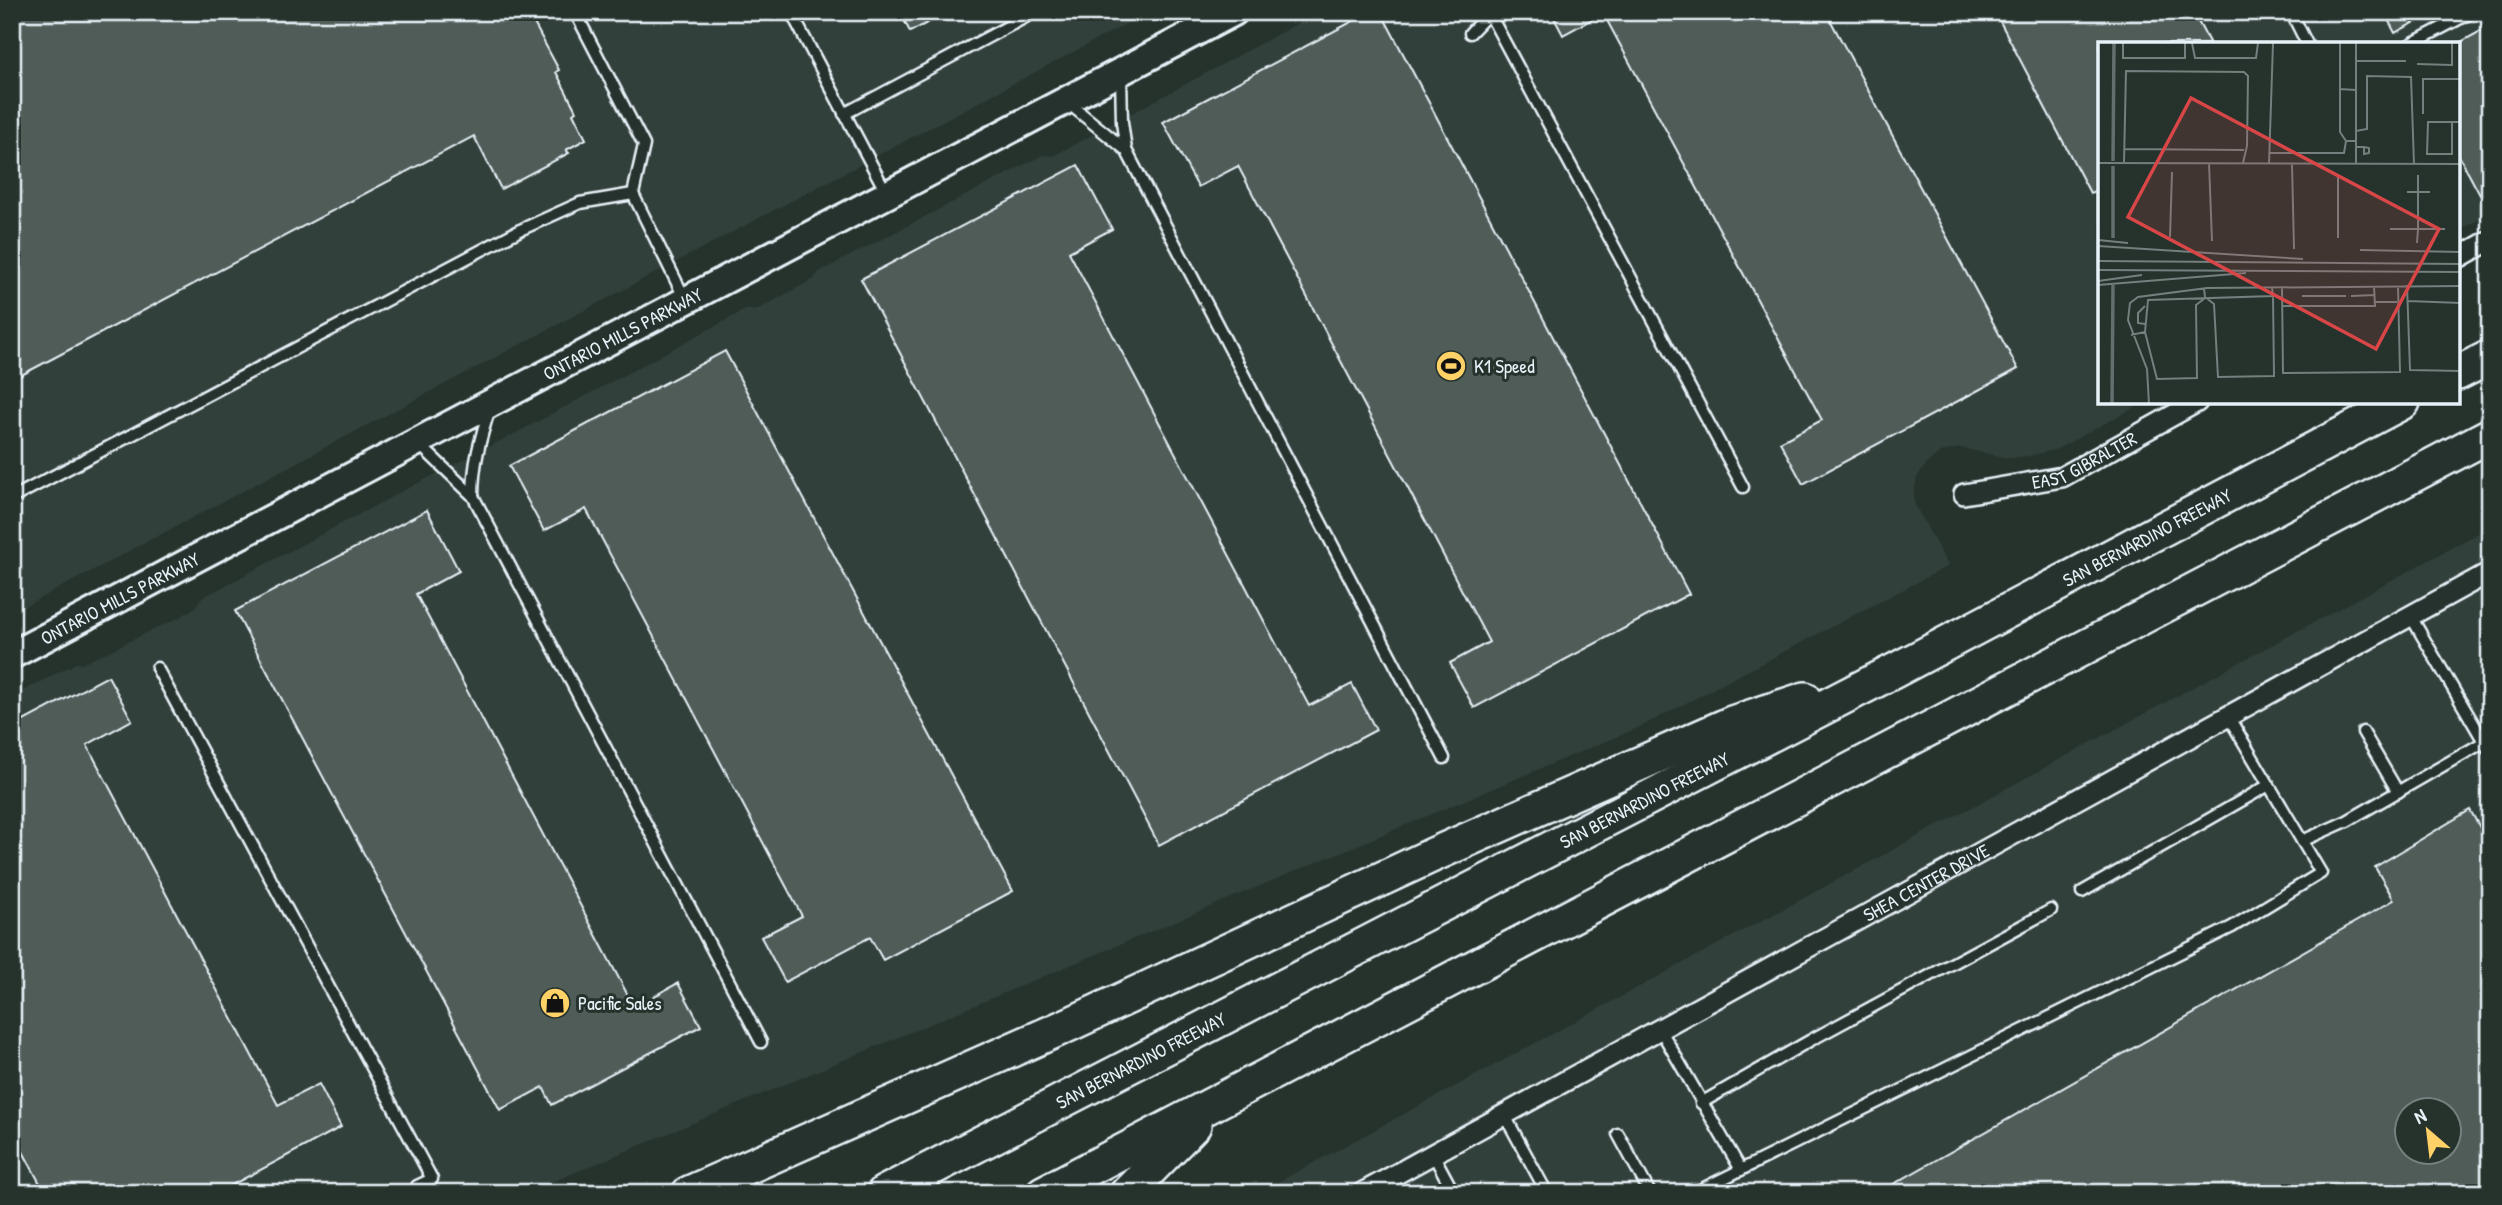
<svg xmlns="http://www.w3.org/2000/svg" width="2502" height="1205" viewBox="0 0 2502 1205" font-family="'Patrick Hand',sans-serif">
<rect width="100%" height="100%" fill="#26332d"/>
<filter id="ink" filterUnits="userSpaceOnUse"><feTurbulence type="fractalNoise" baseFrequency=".0143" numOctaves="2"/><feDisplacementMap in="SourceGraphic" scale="14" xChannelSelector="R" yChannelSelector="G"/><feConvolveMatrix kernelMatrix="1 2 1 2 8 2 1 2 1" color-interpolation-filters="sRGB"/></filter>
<g filter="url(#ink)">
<g fill="#333f3a" fill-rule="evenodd">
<polygon points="12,12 1149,12 12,613"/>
<polygon points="1319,12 2490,12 2490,214 2458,231 2458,44 2100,44 2100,402 2143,403 2057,449 2029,456 2008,458 1961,448 1941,452 1928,462 1917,477 1913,497 1915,505 1948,566 1642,726 526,1193 12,1193 12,697 76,663 82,664 180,617 196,607 200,599 399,493 522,430 747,309 755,311 814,279 819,272 1043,155 1053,156"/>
<path d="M2490,527V1193H1258ZM2408,1110H2450V1152H2408Z"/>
</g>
<g fill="#505c59" stroke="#e8f1f8" stroke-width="2" fill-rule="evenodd">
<polygon points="12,12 528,12 559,70 556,72 576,111 573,113 586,139 566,150 569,153 501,189 474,136 12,380"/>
<polygon points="900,12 948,12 910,32"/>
<polygon points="1370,12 1381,12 1689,594 1474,708 1450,663 1489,642 1238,166 1198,187 1163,122"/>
<polygon points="1551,12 1826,12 2018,369 1803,484 1780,442 1822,420 1603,13 1563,35"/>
<polygon points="1995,12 2193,12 2210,44 2100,44 2100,189 2090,193"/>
<polygon points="2384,12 2434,12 2395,33"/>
<polygon points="2490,26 2490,190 2480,195 2458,154 2457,44"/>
<polygon points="1078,165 1112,229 1069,252 1309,706 1352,684 1376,730 1159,845 861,279"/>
<polygon points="725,351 1013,891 883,960 870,937 785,982 761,937 802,916 586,509 544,531 509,466"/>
<polygon points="427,510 459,571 416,594 634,1007 678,983 701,1026 552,1105 543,1087 500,1110 235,611"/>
<polygon points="108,676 132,720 87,745 278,1105 319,1084 341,1127 217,1193 45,1193 12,1131 12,727"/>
<path d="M2470,810L2490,845V1193H1878L2394,900L2375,867ZM2408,1110H2450V1152H2408Z"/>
</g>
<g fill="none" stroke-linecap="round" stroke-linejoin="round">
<g stroke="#e8f1f8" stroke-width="15">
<g id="lane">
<polyline points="575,12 644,145 633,194 685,299"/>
<polyline points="791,12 887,194"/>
<polyline points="2291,12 2307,44"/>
<polyline points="1489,13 1743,487"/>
<polyline points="1470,33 1490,12"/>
<polyline points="2411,44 2472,12"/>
<polyline points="1121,74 1122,122 1126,150 1444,758"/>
<polyline points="1067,102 1126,150"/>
<polyline points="844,114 1035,12"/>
<polyline points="419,444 473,496 761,1042"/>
<path d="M473,496C473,465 480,439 490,408"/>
<polyline points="12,498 520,230 580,203 633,194"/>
<polyline points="2410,615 2490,752"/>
<polyline points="157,668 432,1179 417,1186"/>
<polyline points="2363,732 2398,792"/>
<polyline points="2302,841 2347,821 2484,742"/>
<polyline points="2082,892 2269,785"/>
<polyline points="1660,1029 1741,1170"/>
<polyline points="1701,1103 1811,1040 2051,910"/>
<polyline points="1504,1114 1547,1193"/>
<polyline points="1618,1134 1650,1193"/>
<polyline points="1433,1154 1454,1193"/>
<polyline points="1694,1193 2232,927 2321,873 2228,716"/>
</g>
</g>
<g stroke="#e8f1f8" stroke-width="24">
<g id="street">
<polyline points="2458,258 2490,240"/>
<path id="s1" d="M1964,494L2062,477L2197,402"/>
<path id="s2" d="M1362,1193L2490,572"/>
</g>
</g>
<g stroke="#e8f1f8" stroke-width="32">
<g id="secondary">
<path id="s3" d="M12,655L1234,12"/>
</g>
</g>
<g stroke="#e8f1f8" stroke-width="38">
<g id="highway">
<polyline points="2458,373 2490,357"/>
<polyline points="689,1193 1068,1025 1435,854 1732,723 1805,699"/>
<path id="s4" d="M884,1193L1894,671L2403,402"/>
<polyline points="1043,1193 2490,435"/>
<polyline points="1127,1193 1194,1125"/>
</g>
</g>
<use href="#lane" stroke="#26332d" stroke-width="10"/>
<use href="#street" stroke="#26332d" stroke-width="19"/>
<use href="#secondary" stroke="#26332d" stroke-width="26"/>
<use href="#highway" stroke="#26332d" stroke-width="33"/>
</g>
</g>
<defs>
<g id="stadium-disc" transform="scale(1.575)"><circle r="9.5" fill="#ffd166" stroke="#26332d"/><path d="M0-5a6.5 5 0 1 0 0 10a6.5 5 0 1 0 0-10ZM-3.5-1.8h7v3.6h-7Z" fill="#111"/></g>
<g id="shop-disc" transform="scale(1.575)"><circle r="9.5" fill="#ffd166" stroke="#26332d"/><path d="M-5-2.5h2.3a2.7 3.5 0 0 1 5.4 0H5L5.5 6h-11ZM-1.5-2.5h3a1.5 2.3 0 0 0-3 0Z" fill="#111"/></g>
</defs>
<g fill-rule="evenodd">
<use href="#stadium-disc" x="1451" y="366"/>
<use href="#shop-disc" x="555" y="1003"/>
</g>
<g text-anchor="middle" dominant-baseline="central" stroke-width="6" stroke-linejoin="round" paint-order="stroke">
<g font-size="19" fill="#e8f1f8" stroke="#26332d">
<text stroke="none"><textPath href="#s3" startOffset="690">ONTARIO MILLS PARKWAY</textPath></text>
<text stroke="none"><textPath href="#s1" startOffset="126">EAST GIBRALTER</textPath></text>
<text stroke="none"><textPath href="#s4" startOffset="1423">SAN BERNARDINO FREEWAY</textPath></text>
<text stroke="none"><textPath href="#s3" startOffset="122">ONTARIO MILLS PARKWAY</textPath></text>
<text stroke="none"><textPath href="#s4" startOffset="856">SAN BERNARDINO FREEWAY</textPath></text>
<text stroke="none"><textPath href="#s2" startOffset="644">SHEA CENTER DRIVE</textPath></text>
<text stroke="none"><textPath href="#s4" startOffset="289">SAN BERNARDINO FREEWAY</textPath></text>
</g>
<g font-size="19" fill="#e8f1f8" stroke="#26332d" text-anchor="start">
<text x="1474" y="366">K1 Speed</text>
<text x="578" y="1003">Pacific Sales</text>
</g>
</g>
<g transform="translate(2098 42)">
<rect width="362" height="362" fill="#26332d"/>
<path fill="none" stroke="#636f6d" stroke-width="3.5" d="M15,119L16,1M15,196V124M14,362L15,243"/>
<path fill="none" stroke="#747f7e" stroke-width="2" d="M25,1V16H87V1M94,1L97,16H158L160,1M242,1V47M258,19H308M319,22L354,23V1M325,72V37H363M354,80H330L329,112H354V80H363M258,89L269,87V34L313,35L316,122M248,99L242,90V47L258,48M258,105H266L271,106V111L266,112V105M26,107L146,108M171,111H246L248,99H258M0,121L363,122M26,121L28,29L146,30L150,34L149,104L145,121M111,121L114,199M258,121V1M171,122L175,1M194,122L196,207M240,135V196M309,150H332M292,187H320V133M72,195L74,130M0,198L30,201M319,201L320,187H347M0,204L205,217M262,208L363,210M0,219L363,222M0,228L363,230M0,239L44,233M0,243L148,231M309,243L312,328L363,329M184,245L185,331L302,330L300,244M106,246L107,255L116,262L120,335L176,334L175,254M204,254H248M253,254L277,253M310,259L363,261M277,260H299M47,264L40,271V281L47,282M184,264H277L276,244M47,290L59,337L99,336L98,263L106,257M33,293L47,290L50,258L175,254L174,246M51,362L49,327L30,278L32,261L40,255L109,246L363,244"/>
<path fill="#d94647" fill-opacity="0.15" stroke="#d94647" stroke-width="3.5" d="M93,56L341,187L278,307L30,175Z"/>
<rect width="362" height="362" fill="none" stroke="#e8f1f8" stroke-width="3.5"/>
</g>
<rect width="2502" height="1205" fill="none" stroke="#26332d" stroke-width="42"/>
<rect x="21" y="21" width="2460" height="1163" fill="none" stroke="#e8f1f8" stroke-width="2.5" filter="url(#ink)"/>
<g transform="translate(2428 1131) rotate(332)"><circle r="33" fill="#26332d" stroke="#747f7e" stroke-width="2"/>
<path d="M0-5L12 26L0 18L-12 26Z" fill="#ffd166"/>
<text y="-10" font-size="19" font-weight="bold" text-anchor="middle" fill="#e8f1f8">N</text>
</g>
</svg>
